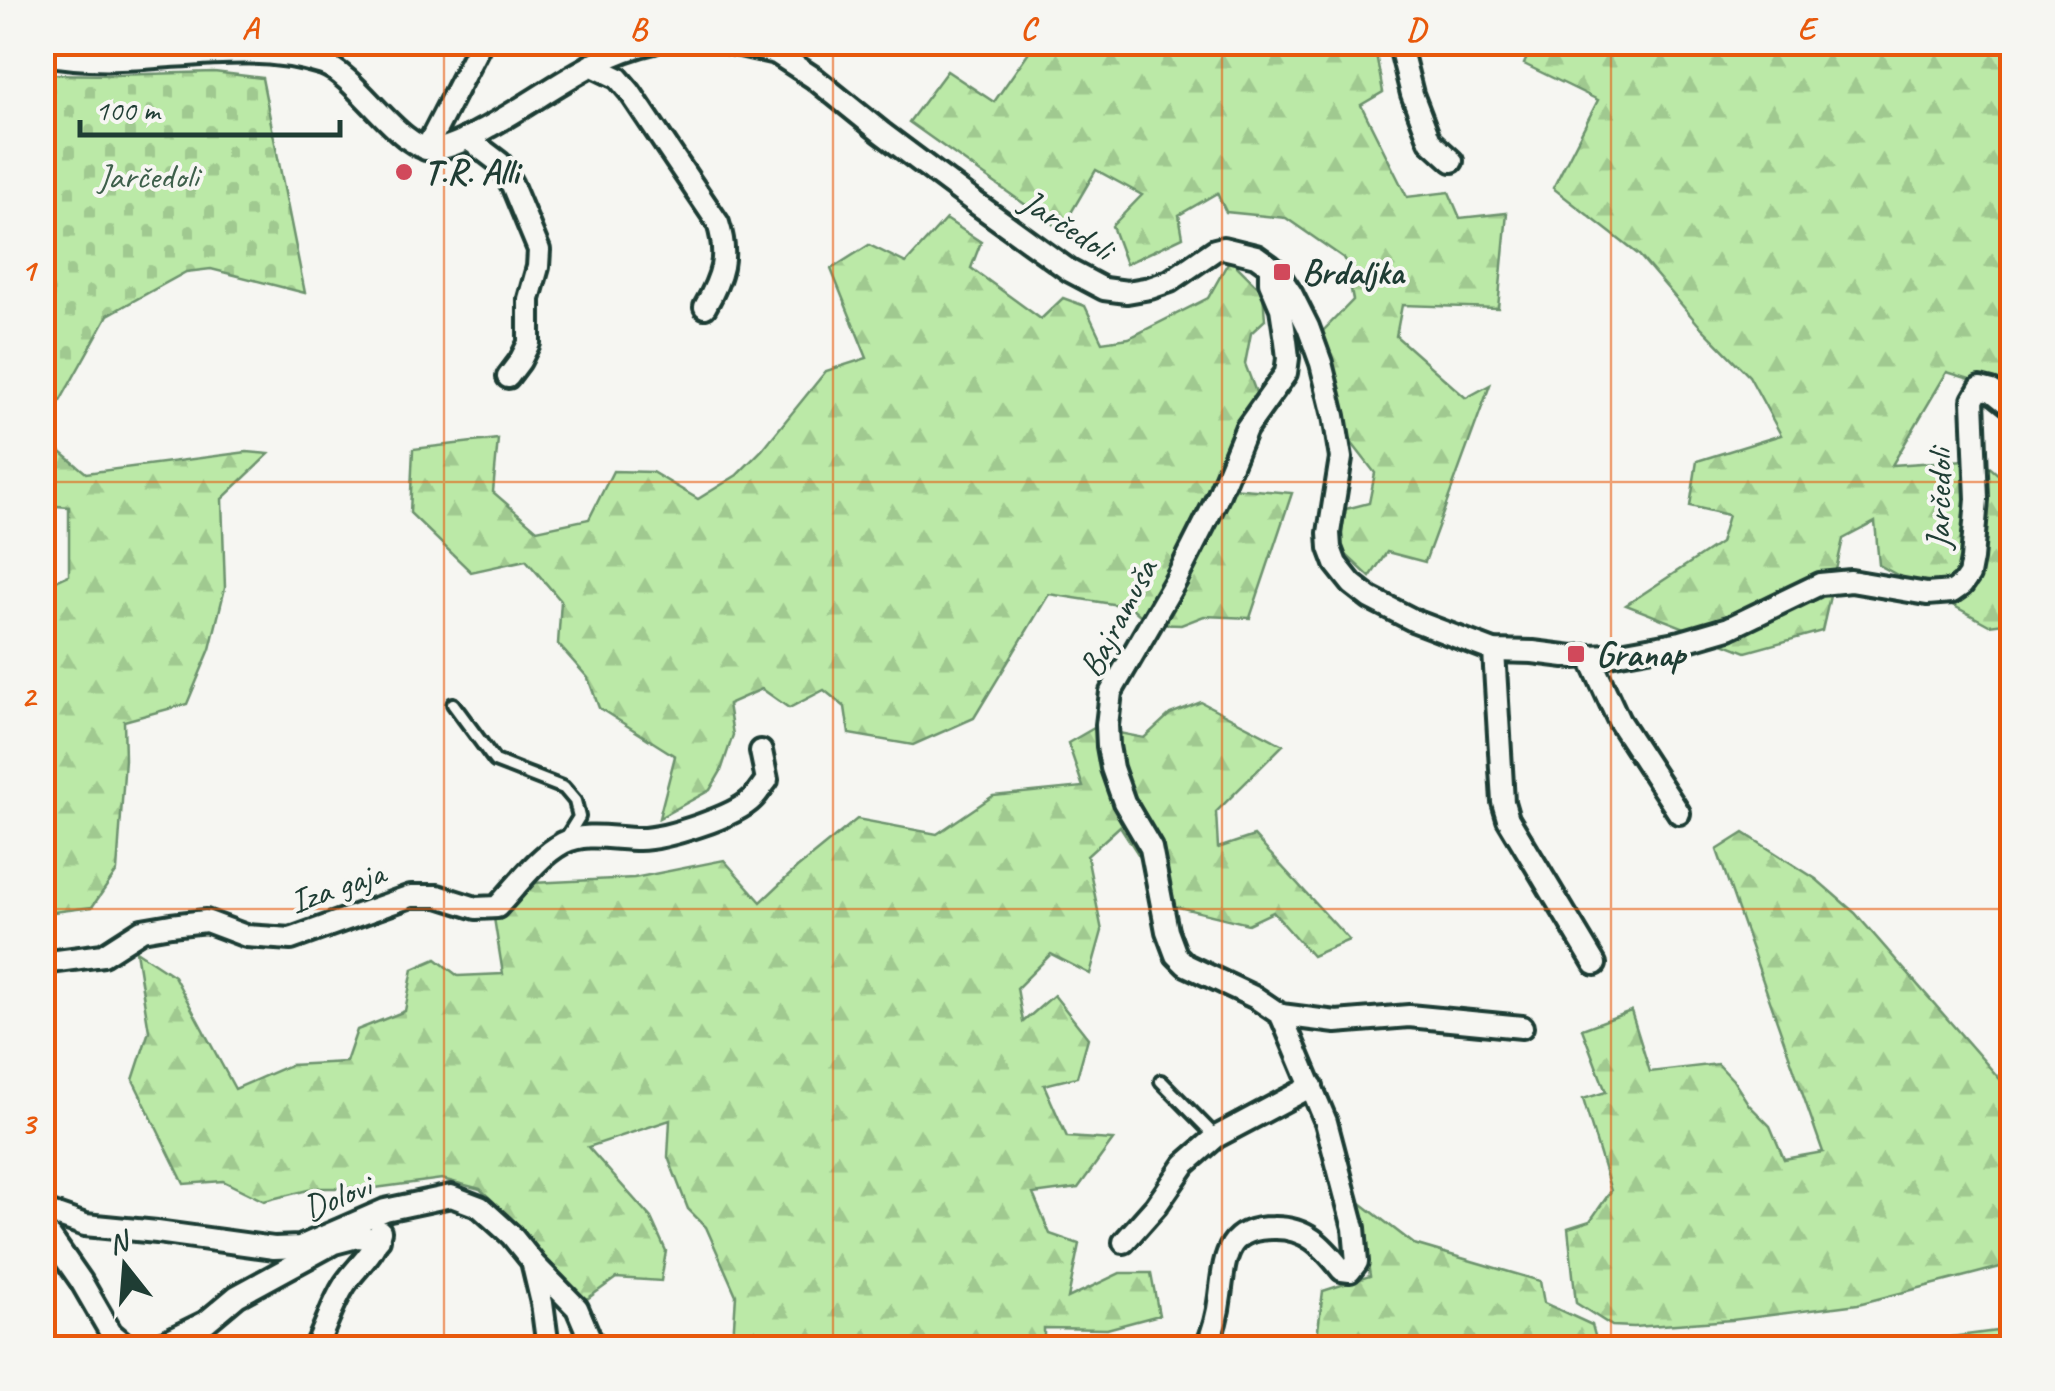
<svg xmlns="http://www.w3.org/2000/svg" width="2055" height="1391" viewBox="0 0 2055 1391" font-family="Caveat,sans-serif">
<defs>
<pattern id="forest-firs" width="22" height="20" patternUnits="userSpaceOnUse" patternTransform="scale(2.5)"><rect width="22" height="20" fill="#bbe9a7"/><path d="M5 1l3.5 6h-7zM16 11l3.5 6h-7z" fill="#a0c990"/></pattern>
<pattern id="cemetery-stones" width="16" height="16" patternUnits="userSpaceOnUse" patternTransform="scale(2.5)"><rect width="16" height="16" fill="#bbe9a7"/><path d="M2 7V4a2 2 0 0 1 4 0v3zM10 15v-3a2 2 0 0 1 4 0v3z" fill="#a0c990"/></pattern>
</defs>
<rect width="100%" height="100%" fill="#f6f6f2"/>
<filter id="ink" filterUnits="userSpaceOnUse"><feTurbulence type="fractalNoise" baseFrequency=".01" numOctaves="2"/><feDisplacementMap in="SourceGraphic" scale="20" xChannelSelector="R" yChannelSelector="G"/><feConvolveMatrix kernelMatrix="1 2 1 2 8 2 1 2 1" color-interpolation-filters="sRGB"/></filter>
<g filter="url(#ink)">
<g fill="url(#forest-firs)" stroke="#6d936e" stroke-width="2.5">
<polygon points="1534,42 2012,43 2012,392 1947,372 1892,465 1980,459 2012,486 2012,622 1989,625 1879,565 1875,522 1843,539 1822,631 1746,652 1626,605 1720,543 1728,515 1690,506 1697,461 1781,435 1749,376 1698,324 1639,255 1553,188 1598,100 1524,64"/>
<polygon points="1035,43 1374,43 1383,92 1361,105 1407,197 1449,192 1460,218 1507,213 1498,308 1402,305 1396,336 1466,398 1490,385 1425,562 1387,552 1370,577 1342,551 1342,510 1369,503 1375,473 1344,433 1317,337 1353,300 1345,259 1286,218 1226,212 1217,193 1179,215 1183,237 1126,264 1112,226 1142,195 1096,170 1061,230 909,122 947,71 994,102"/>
<polygon points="946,219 981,242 971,268 1041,319 1063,298 1085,306 1102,342 1129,338 1208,298 1230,259 1263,292 1265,320 1251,333 1245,364 1264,413 1218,487 1292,493 1250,618 1204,616 1181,625 1150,624 1131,607 1049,594 974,718 913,745 849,734 845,707 824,690 789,708 762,689 728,704 733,735 721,771 710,790 659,818 675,756 599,708 588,678 558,644 561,601 526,560 471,572 410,513 413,449 498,439 493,492 537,530 589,519 613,471 652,472 698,499 737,475 762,450 826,371 867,358 831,269 869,245 906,263"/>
<polygon points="56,448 86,473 247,452 269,454 222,499 225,588 210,649 187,704 124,721 125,759 117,871 92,907 46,913 42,912 42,682 46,648 45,586 69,575 69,507 43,505 43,461"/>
<polygon points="1201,702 1283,745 1216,812 1218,848 1254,836 1349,940 1312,956 1273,912 1248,924 1162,903 1147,868 1120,826 1087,856 1102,931 1090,974 1051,954 1017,988 1023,1022 1054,995 1088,1038 1077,1077 1044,1085 1067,1137 1113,1140 1078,1188 1033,1194 1050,1234 1079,1244 1068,1298 1120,1273 1151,1273 1159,1315 1107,1329 1044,1328 1044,1348 731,1348 733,1340 736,1295 706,1227 688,1209 668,1157 670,1120 588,1147 651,1218 666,1251 661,1281 616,1278 587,1299 544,1272 510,1217 480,1189 442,1179 375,1188 316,1188 264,1201 223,1181 184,1184 133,1080 149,1031 136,951 174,976 235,1089 290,1065 346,1062 357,1030 405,1011 413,969 436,959 458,976 503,974 494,918 532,883 634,878 724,860 761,902 797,868 857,819 937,834 993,796 1083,787 1068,743 1094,728 1144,738 1170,714"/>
<polygon points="1744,833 1816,879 1855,913 2012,1093 2012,1264 1858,1304 1732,1320 1634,1327 1612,1326 1576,1303 1568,1228 1590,1221 1611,1191 1583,1099 1606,1092 1582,1029 1631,1011 1650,1072 1718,1064 1733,1080 1749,1105 1770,1126 1784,1159 1823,1152 1717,850"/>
<polygon points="1358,1201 1414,1244 1540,1281 1544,1303 1592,1325 1597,1343 1622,1348 1310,1348 1318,1330 1323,1291 1370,1276"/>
<polygon points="2012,1329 2012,1348 1939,1348 1951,1337"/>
</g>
<polygon fill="url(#cemetery-stones)" stroke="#6d936e" stroke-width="2.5" points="214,72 262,78 305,293 211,269 186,272 108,315 43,432 43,74 115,75"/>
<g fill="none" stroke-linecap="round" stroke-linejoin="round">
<g stroke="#1f3d34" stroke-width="18">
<g id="lane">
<polyline points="453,704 495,761 564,788 575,801 579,817 566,838"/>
<polyline points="1161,1081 1216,1137"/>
</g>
</g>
<g stroke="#1f3d34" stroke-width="28">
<g id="street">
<polyline points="727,42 776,53 814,78 882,133 973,201 1070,271 1104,289 1127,292 1150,288 1170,281 1215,250 1223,248 1256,256 1270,266 1277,272 1291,293 1308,327 1321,363 1334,416 1341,458 1329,533 1330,548 1336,564 1352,584 1370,598 1415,621 1494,651 1533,652 1573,657 1609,655 1681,642 1729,628 1820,584 1851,581 1927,594 1952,592 1962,585 1969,575 1972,559 1977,499 1973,400 1980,388 1992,391 2012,407"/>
<polyline points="1399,42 1412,94 1430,141 1452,161"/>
<path d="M42,53C136,74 231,34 323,64C357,75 402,154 436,149C455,147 475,134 492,125C545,96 593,55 654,42"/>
<path d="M591,65L618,78L630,92L718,223C729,257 722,277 705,307"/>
<polyline points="467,138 500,163 512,185 539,250 538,267 529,299 529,343 520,361 508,377"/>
<polyline points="426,149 481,42"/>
<polyline points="1494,651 1503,802 1508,819 1595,964"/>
<polyline points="1589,656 1619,721 1679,813"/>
<path d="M42,963L103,955L142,930L171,925L206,921L246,936L291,939L411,896H438L476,908L497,907C517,886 537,857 563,843C586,831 614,839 639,839C665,839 735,817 753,798C758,793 762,786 767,780L761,751"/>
<polyline points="1281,1015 1336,1022 1409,1016 1522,1027"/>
<polyline points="42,1210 85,1225 157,1232 274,1248 300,1247 385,1210 451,1196 480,1207 511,1235 532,1261 542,1303 548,1348"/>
<polyline points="42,1225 81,1281 111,1333 129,1348"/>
<polyline points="1124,1242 1156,1206 1185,1164 1216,1137 1312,1086"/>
<polyline points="533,1263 577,1308 594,1348"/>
<polyline points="153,1348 206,1322 237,1296 334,1243 357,1237 379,1239"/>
<path d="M315,1348C326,1327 332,1304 345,1284C357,1266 375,1254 380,1231"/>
<path d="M1206,1348C1213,1332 1218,1314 1220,1296C1225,1258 1225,1228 1273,1228C1306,1227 1323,1246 1342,1270L1350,1271L1357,1262L1354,1228L1326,1122L1281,1015L1256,998L1186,965L1176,955L1167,931L1151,848L1124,802L1112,768L1108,746L1107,725L1111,692L1176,580L1217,499L1246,429L1286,373L1288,358L1286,341L1281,308L1270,282V268"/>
</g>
</g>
<use href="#lane" stroke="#f6f6f2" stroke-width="10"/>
<use href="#street" stroke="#f6f6f2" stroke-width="20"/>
</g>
</g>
<path fill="none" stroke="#e8590c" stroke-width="2.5" stroke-opacity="0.55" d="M444,42V1348M833,42V1348M1222,42V1348M1611,42V1348M42,482H2012M42,909H2012"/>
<g fill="#d1495b" stroke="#f6f6f2" stroke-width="4">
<circle cx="404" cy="172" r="10"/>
<rect x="1272" y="262" width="20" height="20" rx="5"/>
<rect x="1566" y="644" width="20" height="20" rx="5"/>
</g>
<g text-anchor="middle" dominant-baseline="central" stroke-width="8" stroke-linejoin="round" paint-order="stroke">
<g font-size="35" font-weight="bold" fill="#1f3d34" stroke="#f6f6f2" text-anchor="start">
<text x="424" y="172">T.R. Alli</text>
<text x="1302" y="272">Brdaljka</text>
<text x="1596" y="654">Granap</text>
</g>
<g font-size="35" fill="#3e5f4b" stroke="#f6f6f2">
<text x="148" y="176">Jarčedoli</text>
</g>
<g font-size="35" fill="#1f3d34" stroke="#f6f6f2">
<text transform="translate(1067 225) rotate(33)">Jarčedoli</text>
<text transform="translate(1939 499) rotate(-89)">Jarčedoli</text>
<text transform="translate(1118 618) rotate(-62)">Bajramuša</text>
<text transform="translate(337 887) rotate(-19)">Iza gaja</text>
<text transform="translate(337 1197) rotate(-22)">Dolovi</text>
</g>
</g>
<rect width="2055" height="1391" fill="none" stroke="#f6f6f2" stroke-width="110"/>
<g transform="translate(125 1266) rotate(343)" stroke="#f6f6f2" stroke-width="8" paint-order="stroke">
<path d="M0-8L18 38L0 25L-18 38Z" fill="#1f3d34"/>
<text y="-15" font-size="28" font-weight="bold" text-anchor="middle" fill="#1f3d34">N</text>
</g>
<path d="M80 120v15h260v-15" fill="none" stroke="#1f3d34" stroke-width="5"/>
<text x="95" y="120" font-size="30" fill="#1f3d34" stroke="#f6f6f2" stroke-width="8" paint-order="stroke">100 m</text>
<rect x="55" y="55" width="1945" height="1281" fill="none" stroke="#e8590c" stroke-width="4"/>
<g font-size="32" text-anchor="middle" font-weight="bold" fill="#e8590c">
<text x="250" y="39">A</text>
<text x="638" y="39">B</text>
<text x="1028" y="39">C</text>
<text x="1416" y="39">D</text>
<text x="1806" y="39">E</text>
<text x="28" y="280">1</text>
<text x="28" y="707">2</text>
<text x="28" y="1134">3</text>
</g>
</svg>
